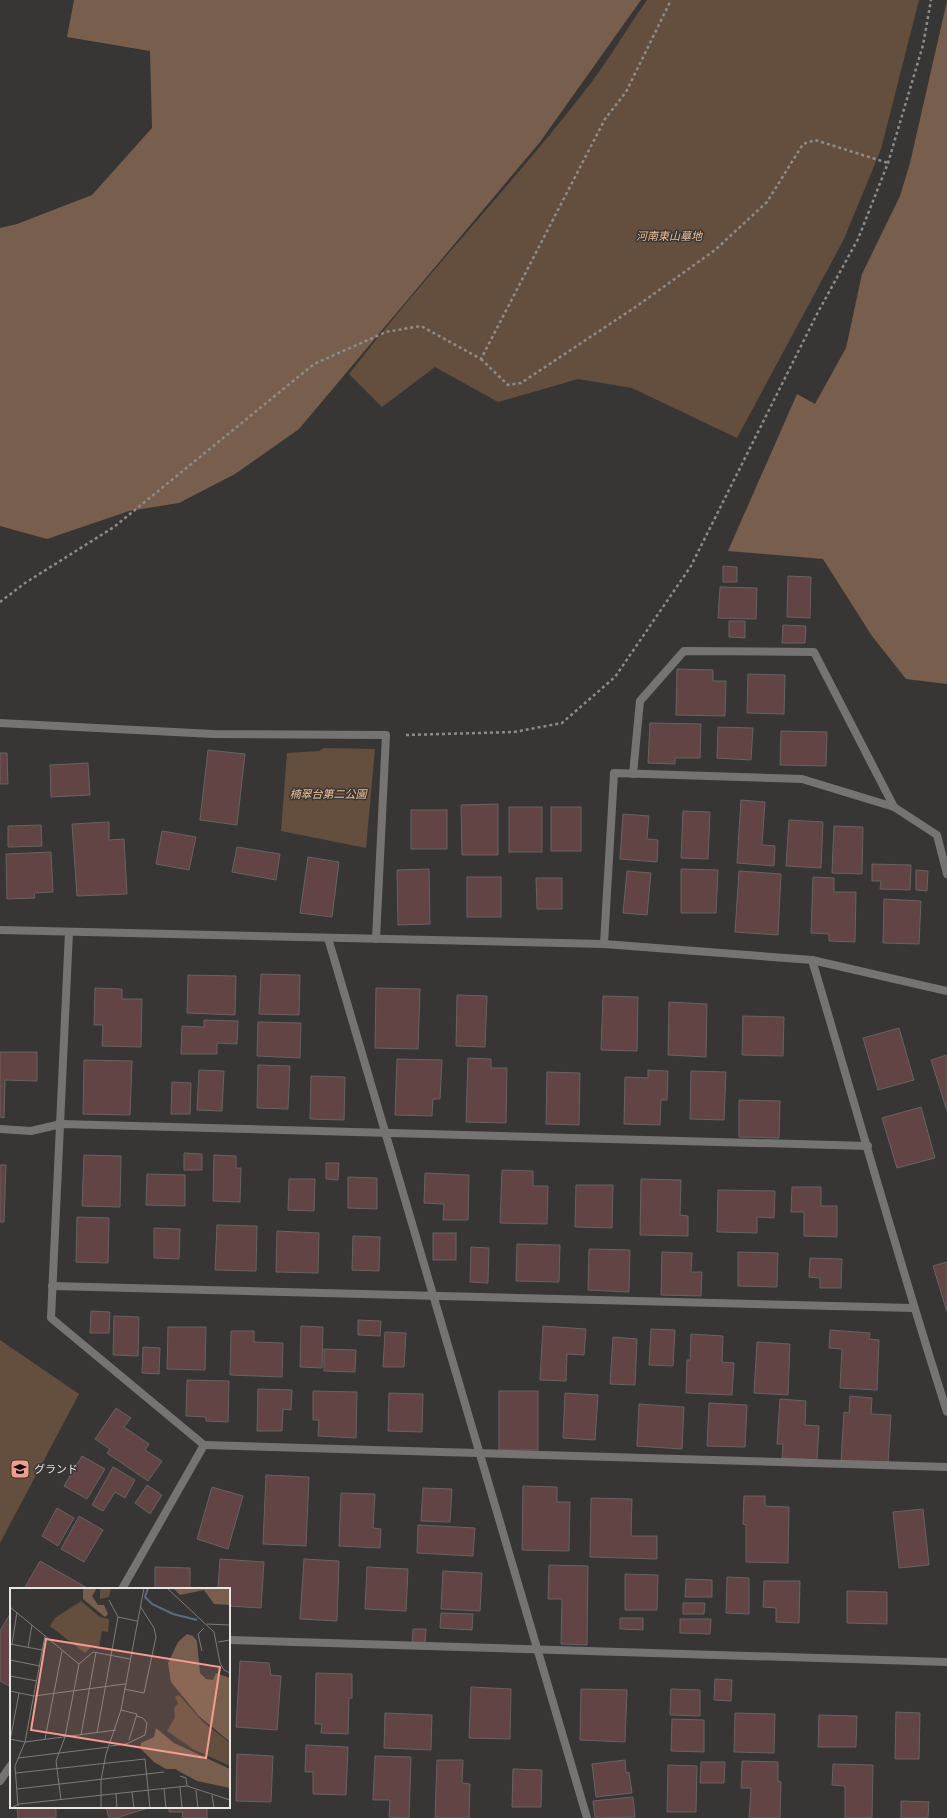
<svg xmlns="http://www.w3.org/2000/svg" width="947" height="1818" viewBox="0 0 947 1818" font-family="'IBM Plex Serif','Noto Sans JP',serif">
<rect width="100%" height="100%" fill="#383634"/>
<g fill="#644f3e">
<path d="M647,0H919L881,149L844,239L737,438L632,388L578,379L498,402L435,367L382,407L349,374C426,274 514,183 591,83C611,56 628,27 647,0Z"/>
<polygon points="324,748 375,749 366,848 281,831 287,753 319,751"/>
<polygon points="0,1340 79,1394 0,1543"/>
</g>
<g fill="#785f4d">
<polygon points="74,0 641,0 540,142 299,429 235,474 179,503 129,511 47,539 0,526 0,228 17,224 92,195 152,128 150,51 67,37"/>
<polygon points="947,1 947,684 906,679 872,636 823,559 728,551 797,394 815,404 846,348 862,274 900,196 910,163"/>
</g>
<g fill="#634444" stroke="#666363">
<polygon points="723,566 737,567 737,582 723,582"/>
<polygon points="788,576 811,577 810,618 787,617"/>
<polygon points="720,587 757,588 756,619 718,618"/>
<polygon points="729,621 745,621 745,638 729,637"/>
<polygon points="783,625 806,626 805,643 782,643"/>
<polygon points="677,669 713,670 713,681 726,681 725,716 676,715"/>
<polygon points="748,674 785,675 784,714 747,713"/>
<polygon points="650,723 701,724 700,758 675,758 675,764 648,763"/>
<polygon points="718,727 753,728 751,760 717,758"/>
<polygon points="781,731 827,732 826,766 780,765"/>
<polygon points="208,750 245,754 237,825 200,820"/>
<polygon points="0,753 7,753 8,784 0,784"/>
<polygon points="88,763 90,795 51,797 50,765"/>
<polygon points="741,800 765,802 762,845 775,846 774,866 737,863"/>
<polygon points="498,804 498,855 462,855 461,805"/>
<rect x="509" y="807" width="33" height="45"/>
<rect x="551" y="807" width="30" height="44"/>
<rect x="411" y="810" width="36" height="39"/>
<polygon points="683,811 710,812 708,859 681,858"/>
<polygon points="623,814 649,816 647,839 658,840 657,862 620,859"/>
<polygon points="789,820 823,822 821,868 786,866"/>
<polygon points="109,822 109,840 124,839 127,894 77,896 72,824"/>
<polygon points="41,825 42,846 8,847 8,826"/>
<polygon points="834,826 863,827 862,874 832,873"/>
<polygon points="162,831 196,837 189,870 156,864"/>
<polygon points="237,847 280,854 276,880 232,872"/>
<polygon points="51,852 53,892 34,893 35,898 7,899 6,854"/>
<polygon points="308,857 339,862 332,917 300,913"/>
<polygon points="872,864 911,865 910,890 880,889 881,881 872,881"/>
<polygon points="429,869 430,924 398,925 397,870"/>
<polygon points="681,869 718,870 716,913 681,913"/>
<polygon points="916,870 928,871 927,891 916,890"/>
<polygon points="627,871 651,873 647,915 623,913"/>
<polygon points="739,871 781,874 778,935 735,932"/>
<rect x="467" y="877" width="34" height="40"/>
<polygon points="813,877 834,878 834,892 856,892 855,942 829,941 829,934 811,933"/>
<polygon points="536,878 562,878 562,909 537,909"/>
<polygon points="884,899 921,901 919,944 883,943"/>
<polygon points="261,974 300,975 299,1015 259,1014"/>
<polygon points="188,975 236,976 235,1015 187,1013"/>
<polygon points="95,988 122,989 122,999 142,999 141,1047 102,1046 103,1025 94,1025"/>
<polygon points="376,988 420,989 418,1049 375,1048"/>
<polygon points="457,995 487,996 485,1047 456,1046"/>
<polygon points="603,996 638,997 637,1051 601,1050"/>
<polygon points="669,1002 707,1004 706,1057 668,1055"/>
<polygon points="743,1016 784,1017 783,1056 742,1055"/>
<polygon points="204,1020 238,1021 237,1044 217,1043 217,1054 181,1054 182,1026 204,1027"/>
<polygon points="258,1022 301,1023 300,1058 257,1056"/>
<polygon points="899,1028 914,1080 878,1090 863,1038"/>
<polygon points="0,1052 37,1052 37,1081 5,1080 4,1118 0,1117"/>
<polygon points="947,1055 947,1111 931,1060"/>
<polygon points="468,1058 491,1059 491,1068 507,1068 506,1123 466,1122"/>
<polygon points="397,1059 442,1060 440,1099 433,1099 432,1116 395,1115"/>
<polygon points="84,1060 132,1061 130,1115 83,1114"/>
<polygon points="258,1065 290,1066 288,1109 257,1108"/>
<polygon points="199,1070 224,1071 222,1111 197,1110"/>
<polygon points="648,1070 668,1071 667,1100 661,1100 660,1125 624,1124 625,1077 648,1078"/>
<polygon points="691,1071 726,1072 724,1120 690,1119"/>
<polygon points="547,1072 580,1073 579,1125 546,1124"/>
<polygon points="311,1076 345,1077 344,1120 310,1119"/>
<polygon points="172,1082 191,1083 190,1114 171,1114"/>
<polygon points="739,1100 780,1101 779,1138 739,1137"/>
<polygon points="921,1107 935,1158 897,1168 882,1118"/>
<polygon points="184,1153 202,1154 202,1170 184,1170"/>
<polygon points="84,1155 121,1156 120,1207 82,1206"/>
<polygon points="214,1155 236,1156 236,1168 241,1168 240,1202 213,1201"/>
<polygon points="326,1163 339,1163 338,1180 326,1179"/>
<polygon points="0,1165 6,1165 4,1222 0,1222"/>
<polygon points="502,1170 533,1171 533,1186 548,1186 547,1224 500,1223"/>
<polygon points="425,1173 469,1175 468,1220 443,1220 444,1204 424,1203"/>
<polygon points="147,1174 185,1175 185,1206 146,1205"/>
<polygon points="348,1177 377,1178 377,1209 348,1208"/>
<polygon points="289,1179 315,1179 314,1211 288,1210"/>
<polygon points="641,1179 681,1180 680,1215 688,1216 688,1236 640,1235"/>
<polygon points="576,1185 613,1185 612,1228 575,1227"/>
<polygon points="792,1187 821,1187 821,1206 837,1206 837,1237 804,1236 804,1212 791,1212"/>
<polygon points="718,1190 775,1191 774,1218 757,1217 757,1233 717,1232"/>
<polygon points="77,1217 109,1218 108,1263 76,1262"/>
<polygon points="217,1225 257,1226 256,1271 215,1270"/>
<polygon points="154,1228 180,1229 179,1259 154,1258"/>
<polygon points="277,1231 319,1233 318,1273 276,1272"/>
<rect x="433" y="1233" width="23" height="27"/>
<polygon points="353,1236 380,1237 379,1271 352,1270"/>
<polygon points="517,1244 560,1245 559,1282 516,1281"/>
<polygon points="471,1247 489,1248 488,1283 470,1282"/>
<polygon points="589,1249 630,1250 629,1292 588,1290"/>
<polygon points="662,1252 692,1253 691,1272 702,1272 701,1296 661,1295"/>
<polygon points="738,1252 778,1253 777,1287 738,1286"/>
<polygon points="810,1258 842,1259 841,1288 820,1288 820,1278 809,1277"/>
<polygon points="947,1262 947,1312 933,1266"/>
<polygon points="91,1311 110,1312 109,1333 90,1333"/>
<polygon points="114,1316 139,1317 138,1356 113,1355"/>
<polygon points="358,1320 381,1321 380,1336 358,1335"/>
<polygon points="301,1326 323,1327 322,1368 300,1367"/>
<polygon points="543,1326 586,1329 584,1355 567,1354 566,1381 540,1380"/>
<polygon points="168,1327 206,1327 205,1370 167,1369"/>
<polygon points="651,1329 675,1330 673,1366 649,1365"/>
<polygon points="830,1330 870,1333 869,1339 879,1340 877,1390 840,1388 842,1349 829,1348"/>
<polygon points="231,1331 254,1331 254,1342 283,1343 282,1377 230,1375"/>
<polygon points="385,1332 406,1333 404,1367 383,1367"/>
<polygon points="691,1334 723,1336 722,1362 734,1363 732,1395 686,1393 687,1360 690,1360"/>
<polygon points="613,1337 637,1339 635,1385 610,1384"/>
<polygon points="757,1342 790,1344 788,1395 754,1393"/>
<polygon points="143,1347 160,1348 159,1374 142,1373"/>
<polygon points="324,1349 356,1350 355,1372 324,1371"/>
<polygon points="187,1380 229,1381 228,1422 206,1421 206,1417 186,1416"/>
<polygon points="258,1389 292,1390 291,1410 283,1409 282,1431 257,1431"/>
<polygon points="313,1391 357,1392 356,1438 318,1436 319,1420 313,1420"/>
<rect x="499" y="1391" width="39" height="59"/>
<polygon points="389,1393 423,1394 422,1432 388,1431"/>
<polygon points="565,1393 598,1395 595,1440 563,1438"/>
<polygon points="850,1396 872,1398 871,1414 891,1415 888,1464 841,1462 844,1412 849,1413"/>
<polygon points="780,1399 806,1401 805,1425 819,1426 817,1460 782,1458 783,1444 777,1444"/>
<polygon points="709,1403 747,1405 745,1447 707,1446"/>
<polygon points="639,1404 684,1407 682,1449 637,1446"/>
<polygon points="116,1408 131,1418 124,1427 149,1444 145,1450 162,1461 148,1481 107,1453 110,1449 95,1439"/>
<polygon points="82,1456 105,1469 87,1499 64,1486"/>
<polygon points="113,1467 135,1480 125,1498 115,1492 103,1511 92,1505"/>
<polygon points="266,1475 309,1477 306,1546 263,1544"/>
<polygon points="147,1485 162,1495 150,1514 135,1503"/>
<polygon points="523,1486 557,1487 557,1502 570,1502 569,1551 522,1550"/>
<polygon points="212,1487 243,1496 228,1549 197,1539"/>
<polygon points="423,1488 452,1489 450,1522 421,1521"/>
<polygon points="341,1493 375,1494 373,1528 381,1529 380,1548 339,1546"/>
<polygon points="744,1496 765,1496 765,1506 789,1507 788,1563 746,1562 746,1525 743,1524"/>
<polygon points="591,1498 632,1499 631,1536 657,1536 657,1559 590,1557"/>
<polygon points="57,1508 74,1518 58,1546 42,1536"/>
<polygon points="923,1509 929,1565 899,1568 893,1512"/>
<polygon points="79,1516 103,1530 84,1562 61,1549"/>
<polygon points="418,1525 475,1528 473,1556 417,1553"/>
<polygon points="220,1559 264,1562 261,1608 229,1606 229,1589 218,1589"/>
<polygon points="304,1559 339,1561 337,1621 300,1619"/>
<polygon points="40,1561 89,1589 24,1589"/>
<polygon points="549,1565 588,1566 587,1645 561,1644 562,1599 548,1599"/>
<polygon points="155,1567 190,1568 190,1589 155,1589"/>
<polygon points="367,1567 408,1569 406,1611 365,1609"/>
<polygon points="443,1571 482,1573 480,1611 441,1609"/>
<polygon points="625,1574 658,1575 657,1610 625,1610"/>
<polygon points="727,1577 749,1578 749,1614 726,1613"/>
<polygon points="686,1579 712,1580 712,1597 685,1597"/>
<polygon points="764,1581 800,1581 799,1623 776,1622 776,1608 763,1607"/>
<polygon points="847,1591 887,1592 887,1624 847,1623"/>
<polygon points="683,1603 705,1603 704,1614 683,1614"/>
<polygon points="441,1613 473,1614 472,1630 440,1628"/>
<polygon points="10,1614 11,1615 11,1687 0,1681 0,1631"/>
<polygon points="620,1618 643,1618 643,1630 620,1629"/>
<polygon points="680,1619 711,1619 710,1634 680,1633"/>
<polygon points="413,1629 426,1629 425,1645 412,1644"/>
<polygon points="240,1661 269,1663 271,1675 281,1676 277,1730 236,1727"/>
<polygon points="316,1673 352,1674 352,1698 349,1698 348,1734 321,1733 322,1724 315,1724"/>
<polygon points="715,1679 732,1680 731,1701 714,1700"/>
<polygon points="471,1687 511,1689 510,1739 469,1738"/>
<polygon points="581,1689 627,1690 625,1742 580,1740"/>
<polygon points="671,1689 700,1690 700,1716 670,1715"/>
<polygon points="896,1712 920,1713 919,1759 895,1759"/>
<polygon points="385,1713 432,1715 431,1750 384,1748"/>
<polygon points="735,1713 775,1714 774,1753 734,1752"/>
<polygon points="819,1715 857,1716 856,1747 818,1747"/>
<polygon points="672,1719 704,1720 704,1752 671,1751"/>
<polygon points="306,1745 348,1747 346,1795 313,1794 313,1772 305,1772"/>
<polygon points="237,1754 273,1756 271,1802 236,1801"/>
<polygon points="375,1756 411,1757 409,1818 389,1817 390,1800 373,1800"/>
<polygon points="437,1760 463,1760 462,1783 470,1784 469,1818 435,1818"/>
<polygon points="625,1760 626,1773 629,1772 632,1793 596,1797 592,1764"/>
<polygon points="742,1761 778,1762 778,1781 781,1782 780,1818 749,1818 751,1788 741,1788"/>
<polygon points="701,1762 725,1762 724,1783 700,1783"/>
<polygon points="833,1764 873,1765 872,1818 845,1818 845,1786 832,1785"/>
<polygon points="668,1765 697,1766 696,1812 667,1812"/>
<polygon points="513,1769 542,1770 541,1807 512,1807"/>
<polygon points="633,1797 635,1817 595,1818 593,1801"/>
<polygon points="901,1801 929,1802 928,1818 901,1818"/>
<polygon points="17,1807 56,1807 56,1818 18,1818"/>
<polygon points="106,1807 148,1807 148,1808 116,1818 109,1818"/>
<polygon points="169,1807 207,1807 207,1818 182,1818 183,1812 169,1812"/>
</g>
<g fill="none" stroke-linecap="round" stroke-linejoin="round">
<g stroke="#8e8c8b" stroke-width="2.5" stroke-dasharray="3 3" stroke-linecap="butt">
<polyline points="481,359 508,385 521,383 634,308 715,250 767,202 803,144 815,140 888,163"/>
<polyline points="0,602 25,583 114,527 314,364 386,332 421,326 481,359 605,119 626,92 671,0"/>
<polyline points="406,735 514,732 562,723 615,677 691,566 817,314 858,239 888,163 923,45 931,0"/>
</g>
<g stroke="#757473" stroke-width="8">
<polyline points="0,723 213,734 386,735 376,939"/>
<polyline points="633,774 640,701 684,651 814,652 894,807"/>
<polyline points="69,932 51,1318 204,1445 122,1589"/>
<polyline points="328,938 587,1818"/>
<polyline points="604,944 614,773 802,779 894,807 937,835 947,874"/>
<polyline points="0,1129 31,1131 61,1124 868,1146"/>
<polyline points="52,1286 913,1308"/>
<polyline points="204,1445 947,1467"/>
<polyline points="229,1640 947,1662"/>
<polyline points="0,1781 11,1765"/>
</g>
<g stroke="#757473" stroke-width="8">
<polyline points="0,930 604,944 812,960 947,991"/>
<path d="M812,960C857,1111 899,1262 947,1412"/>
</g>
</g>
<defs>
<g id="school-square" transform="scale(1)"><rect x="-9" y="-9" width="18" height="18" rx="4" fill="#f59c90" stroke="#383634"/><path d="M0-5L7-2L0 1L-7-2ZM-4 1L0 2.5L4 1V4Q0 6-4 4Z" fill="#111"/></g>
</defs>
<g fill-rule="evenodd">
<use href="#school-square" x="20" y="1469"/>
</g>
<g text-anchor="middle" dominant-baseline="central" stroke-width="3" stroke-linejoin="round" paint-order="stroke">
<g font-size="11" font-style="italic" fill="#efc09b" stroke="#383634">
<text x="669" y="236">河南東山墓地</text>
<text x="328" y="794">楠翠台第二公園</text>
</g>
<g font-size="11" fill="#e7e6e5" stroke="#383634" text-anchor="start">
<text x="34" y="1469">グランド</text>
</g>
</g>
<g transform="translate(10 1588)">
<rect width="220" height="220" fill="#383634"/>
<path d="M90,0H101L99,9L90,11ZM71,13L90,29L99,31L98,44L92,43L89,58H82L75,65L40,38L45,30ZM169,107L193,134L220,155V178L183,161L157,143L165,129L164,120L168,115L165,109Z" fill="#644f3e"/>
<path d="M73,0H87L82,8L88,17H94L98,26L95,29L73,11ZM163,0H220V17L204,16L194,2L170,7ZM177,46L183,48L187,53L190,85L196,91L203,92L206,85L220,90V154L189,128L161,94L158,75L168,54ZM146,140L164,155L220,181V200L187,193L165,181H156L144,174L130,160L131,155L144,149Z" fill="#785f4d"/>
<path fill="none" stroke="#5c6b83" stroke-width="2" d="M138,0L135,9L142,16L163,26L187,32"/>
<path fill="none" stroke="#7e7c7b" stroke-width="1" d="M157,0L204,44L210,75L214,82L220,85M0,19L69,76L83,64L120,71M108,29L127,33M197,36L220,37M208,54L220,52M0,56L32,62M2,56L7,24M18,60L22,37M192,63L188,46L194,40M0,72L30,78M0,88L27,93M114,101L134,105L146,49L144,40L130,18M0,103L24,108L115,96M111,122L127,126L119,152M87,145L108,29L99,12M71,147L86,64M0,151L15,154L106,142M35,151L52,63M0,153L9,105M100,158L116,156L135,147L137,135L133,130L126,128M8,170L99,159M6,185L135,171L140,220M170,188L176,190L177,198M170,199L172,220M7,201L154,184M154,201L156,220M186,202L188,220M122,204L124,220M106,206L107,220M202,207L204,220M51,212L46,173L55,149L69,76M8,218L5,178L15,154L35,48M1,220L9,216L177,198L220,212M91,220V192L96,166L111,122L134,0"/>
<path fill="#f59c90" fill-opacity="0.15" stroke="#f59c90" stroke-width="2" d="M36,51L210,79L196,170L21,142Z"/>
<rect width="220" height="220" fill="none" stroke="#e7e6e5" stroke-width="2"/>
</g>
</svg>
